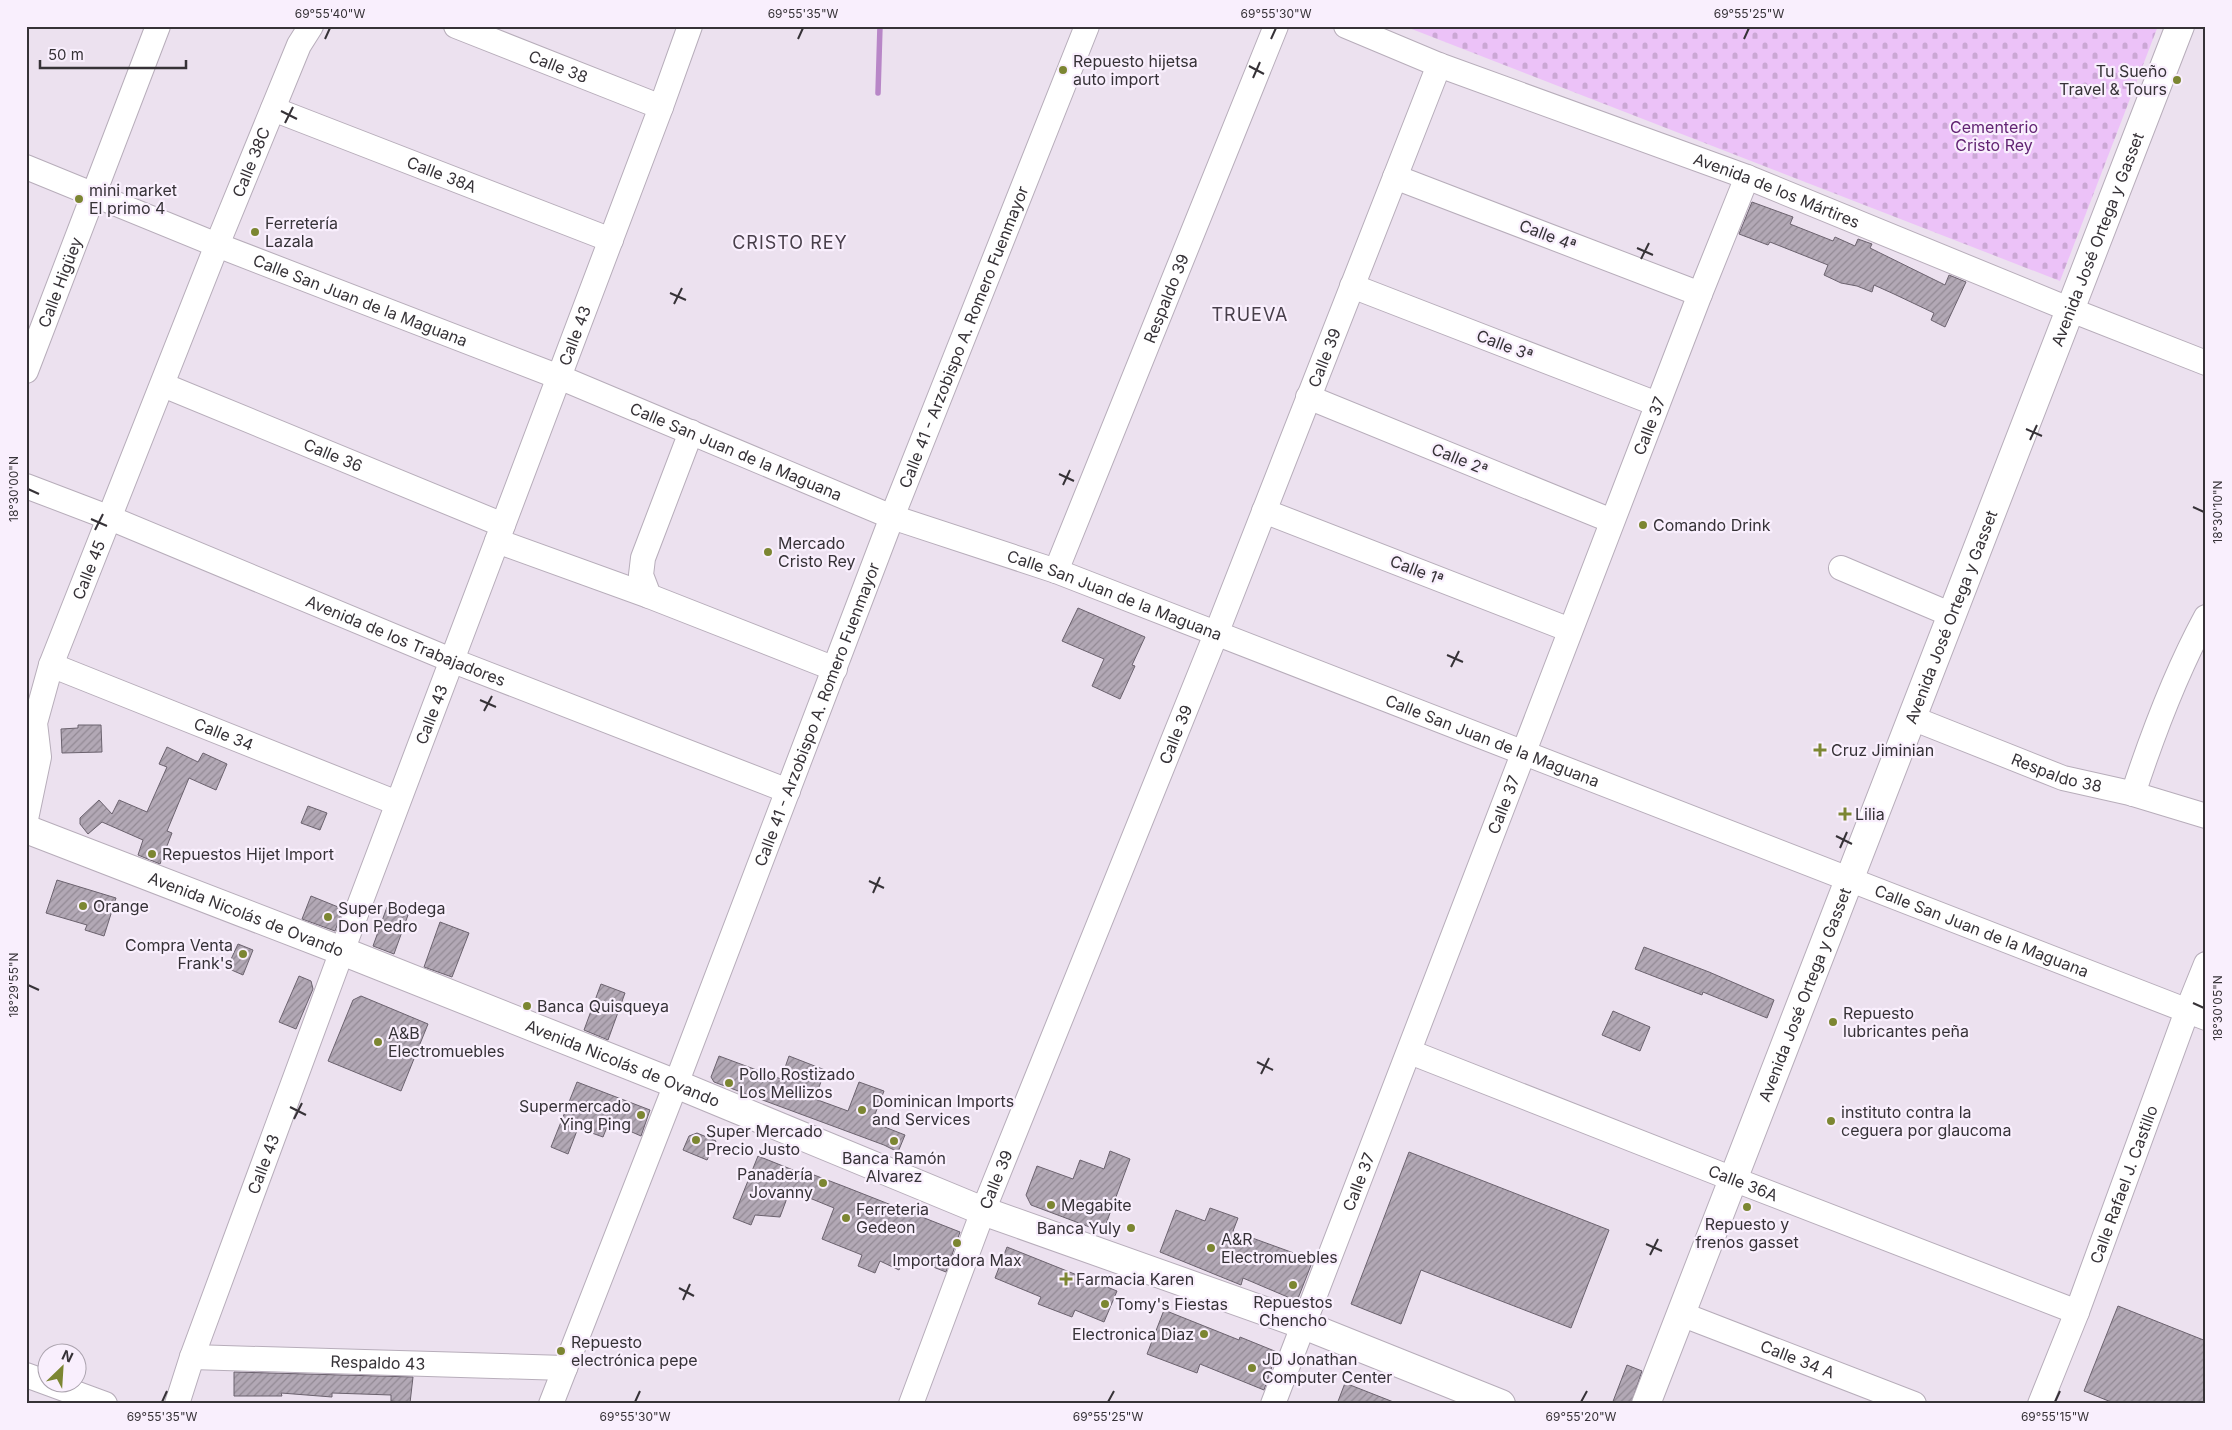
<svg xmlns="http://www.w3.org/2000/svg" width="2232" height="1430" viewBox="0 0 2232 1430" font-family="Inter,sans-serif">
<defs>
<pattern id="cemetery-stones" width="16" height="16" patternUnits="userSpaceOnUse" patternTransform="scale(1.25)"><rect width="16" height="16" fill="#ecc2f8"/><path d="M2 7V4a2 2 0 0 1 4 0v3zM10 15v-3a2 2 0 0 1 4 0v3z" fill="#cba7d5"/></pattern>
<pattern id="building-hatch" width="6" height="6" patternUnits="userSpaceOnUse" patternTransform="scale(1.25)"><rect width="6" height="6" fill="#b2a8b5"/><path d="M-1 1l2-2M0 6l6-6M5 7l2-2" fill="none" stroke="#928994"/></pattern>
</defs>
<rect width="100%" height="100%" fill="#ece1ef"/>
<polygon fill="url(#cemetery-stones)" points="1404,26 2158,26 2060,281"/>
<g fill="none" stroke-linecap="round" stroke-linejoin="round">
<polyline stroke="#b886c7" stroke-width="5.5" points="878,93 880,26"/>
</g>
<g fill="url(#building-hatch)" stroke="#6b626e">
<polygon points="1752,202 1793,217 1790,224 1833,241 1835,237 1855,246 1858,239 1872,244 1870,248 1945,285 1949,275 1966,282 1945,327 1931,320 1934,313 1894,294 1874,285 1872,292 1857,286 1841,283 1824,275 1828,265 1770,242 1768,245 1739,234"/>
<polygon points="1078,608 1145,637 1132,665 1135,666 1120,699 1092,686 1104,659 1062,641"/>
<polygon points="78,725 101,725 102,752 62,753 61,729 78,728"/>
<polygon points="167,747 198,762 203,753 227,764 216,790 189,778 167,831 172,833 160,864 138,855 143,840 102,822 88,834 80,824 80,818 99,800 112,814 119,800 147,812 167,767 159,764"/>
<polygon points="308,806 327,813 320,830 301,823"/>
<polygon points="57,880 116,898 104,936 85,930 87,925 46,913"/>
<polygon points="311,896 343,909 335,931 302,919"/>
<polygon points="387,907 408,915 394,954 373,946"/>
<polygon points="440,922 469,933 452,977 424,967"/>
<polygon points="238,944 253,950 243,975 227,968"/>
<polygon points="1644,947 1709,972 1774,1000 1767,1018 1703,992 1702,995 1635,969"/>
<polygon points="299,976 311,981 313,989 296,1029 279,1022"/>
<polygon points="601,984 625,993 608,1040 584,1030"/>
<polygon points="361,996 428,1024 401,1091 328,1061 353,1000"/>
<polygon points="1613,1011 1650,1027 1640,1051 1602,1035"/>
<polygon points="719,1056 781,1079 789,1056 825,1070 815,1099 848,1111 859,1082 884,1091 872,1122 905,1135 898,1152 884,1145 714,1082 711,1077"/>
<polygon points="577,1082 650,1110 641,1136 609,1122 603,1137 578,1128 568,1154 551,1147"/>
<polygon points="697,1133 716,1141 707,1160 683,1150 689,1136"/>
<polygon points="1110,1151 1130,1159 1103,1232 1031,1205 1026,1195 1037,1166 1073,1179 1080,1160 1104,1169"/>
<polygon points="1409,1152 1609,1230 1571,1328 1421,1270 1401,1324 1351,1304"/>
<polygon points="758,1156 813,1178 814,1175 843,1186 960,1232 946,1272 905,1256 899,1270 880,1261 875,1273 858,1266 862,1255 822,1239 834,1208 790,1190 780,1217 755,1215 751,1225 733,1218"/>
<polygon points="1210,1208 1238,1218 1233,1231 1313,1260 1297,1301 1243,1278 1241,1285 1160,1252 1176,1210 1205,1221"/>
<polygon points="1007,1247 1117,1291 1104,1322 1075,1310 1072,1317 1038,1304 1041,1297 995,1278"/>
<polygon points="2118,1306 2206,1341 2206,1404 2116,1404 2084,1391"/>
<polygon points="1164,1310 1239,1340 1240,1337 1277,1352 1264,1390 1200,1364 1197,1373 1147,1354"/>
<polygon points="1627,1365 1642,1371 1631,1404 1612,1404"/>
<polygon points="234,1372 413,1377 410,1403 391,1401 391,1395 332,1393 332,1397 281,1393 282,1396 234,1396"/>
<polygon points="1345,1383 1396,1403 1396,1404 1337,1404"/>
</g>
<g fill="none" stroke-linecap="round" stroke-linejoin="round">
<g stroke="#b7adba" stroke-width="26">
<g id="minor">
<path id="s1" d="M456,26L661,107"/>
<path id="s2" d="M1346,26L1439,65L1747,177L2071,310L2206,363"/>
<path id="s3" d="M273,109L611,240"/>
<path id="s4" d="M26,167L217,245L559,377L892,517L1056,571L2206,1018"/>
<polyline points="1395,177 1700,294"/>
<polyline points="1352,286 1657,404"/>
<path id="s5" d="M26,371L158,26"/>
<path id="s6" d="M163,385L503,525"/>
<polyline points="1308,397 1612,521"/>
<polyline points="691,432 643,558 641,575 649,596 835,669"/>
<path id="s7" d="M26,486L110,518L451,660L788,791"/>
<polyline points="1264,511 1570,630"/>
<polyline points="497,541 649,596"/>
<polyline points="1841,568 1952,615"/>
<path id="s8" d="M1056,571L1276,26"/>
<path id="s9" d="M51,665L397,803"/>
<path id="s10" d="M1912,718L2063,778L2130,793L2206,816"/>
<path d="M2133,794C2153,733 2175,674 2206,617"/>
<path id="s11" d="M26,819L39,757L35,723L51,665L217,245L299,45L311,26"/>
<path id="s12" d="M1410,1052L1733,1179L2077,1312"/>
<path id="s13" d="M1681,1314L1914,1404"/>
<path id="s14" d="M192,1357L565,1368"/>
<polyline points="26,1375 105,1404"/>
<path id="s15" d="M177,1404L192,1357L342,951L661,107L690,26"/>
<path id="s16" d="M551,1404L676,1084L892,517L1087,26"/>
<path id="s17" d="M911,1404L983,1211L1216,634L1439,65"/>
<path id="s18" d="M1273,1404L1700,294L1747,177"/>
<path id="s19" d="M2040,1404L2077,1312L2187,1011L2206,964"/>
</g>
</g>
<g stroke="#b7adba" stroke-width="30">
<g id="tertiary">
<path id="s20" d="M26,829L342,951L676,1084L983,1211L1304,1325L1501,1404"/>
</g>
</g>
<g stroke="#b7adba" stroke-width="30">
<g id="secondary">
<path id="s21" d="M1646,1404L2180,26"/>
</g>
</g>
<use href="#minor" stroke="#fff" stroke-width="24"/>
<use href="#tertiary" stroke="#fff" stroke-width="28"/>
<use href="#secondary" stroke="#fff" stroke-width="28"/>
</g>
<path fill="none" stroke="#363237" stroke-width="2" d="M325,39L330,28M798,39L803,28M1271,39L1276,28M1744,39L1749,28M1249,66L1264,74M1253,78L1260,62M281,111L297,119M285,123L293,107M1637,248L1653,255M1641,259L1649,243M670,293L686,300M674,304L682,288M2026,429L2042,436M2030,440L2037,425M1059,474L1074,481M1063,485L1070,470M28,489L39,494M2193,507L2204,512M91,519L107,526M95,530L103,514M1447,655L1463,662M1451,667L1459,651M480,700L496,707M484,711L492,696M1836,836L1852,844M1840,848L1847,832M869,881L884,888M873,893L880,877M28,985L39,990M2193,1003L2204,1008M1257,1062L1273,1070M1261,1074L1269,1058M290,1107L306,1115M294,1119L302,1103M1646,1244L1662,1251M1650,1255L1658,1239M679,1288L694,1296M683,1300L690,1284M162,1402L167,1391M635,1402L640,1391M1108,1402L1114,1391M1581,1402L1587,1391M2055,1402L2060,1391"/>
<g fill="#7c8632" stroke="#f9effd" stroke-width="2">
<circle cx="1063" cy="70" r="5"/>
<circle cx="2177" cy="80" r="5"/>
<circle cx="79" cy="199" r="5"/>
<circle cx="255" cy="232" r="5"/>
<circle cx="1643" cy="525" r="5"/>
<circle cx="768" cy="552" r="5"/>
<path d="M1817.5 742.5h5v5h5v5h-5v5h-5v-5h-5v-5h5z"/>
<path d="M1842.5 806.5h5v5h5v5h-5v5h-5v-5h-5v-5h5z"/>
<circle cx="152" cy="854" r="5"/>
<circle cx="83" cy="906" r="5"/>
<circle cx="328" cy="917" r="5"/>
<circle cx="243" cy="954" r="5"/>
<circle cx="527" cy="1006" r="5"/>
<circle cx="1833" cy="1022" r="5"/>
<circle cx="378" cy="1042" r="5"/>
<circle cx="729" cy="1083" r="5"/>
<circle cx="862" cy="1110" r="5"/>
<circle cx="641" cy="1115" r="5"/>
<circle cx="1831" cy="1121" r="5"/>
<circle cx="696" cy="1140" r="5"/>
<circle cx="894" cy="1141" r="5"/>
<circle cx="823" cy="1183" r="5"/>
<circle cx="1051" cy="1205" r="5"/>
<circle cx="1747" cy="1207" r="5"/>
<circle cx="846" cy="1218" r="5"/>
<circle cx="1131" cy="1228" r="5"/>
<circle cx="957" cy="1243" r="5"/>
<circle cx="1211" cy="1248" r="5"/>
<path d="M1063.5 1271.5h5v5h5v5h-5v5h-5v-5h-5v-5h5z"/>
<circle cx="1293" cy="1285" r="5"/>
<circle cx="1105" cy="1304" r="5"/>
<circle cx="1204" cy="1334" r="5"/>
<circle cx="561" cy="1351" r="5"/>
<circle cx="1252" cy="1368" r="5"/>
</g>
<g text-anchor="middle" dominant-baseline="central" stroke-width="4.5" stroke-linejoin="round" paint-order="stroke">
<g font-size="16" fill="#363237" stroke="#f9effd" text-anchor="start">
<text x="1073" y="61">Repuesto hijetsa<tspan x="1073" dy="18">auto import</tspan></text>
<text x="2167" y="71" text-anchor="end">Tu Sueño<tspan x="2167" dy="18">Travel &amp; Tours</tspan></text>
<text x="89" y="190">mini market<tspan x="89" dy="18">El primo 4</tspan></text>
<text x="265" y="223">Ferretería<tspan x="265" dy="18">Lazala</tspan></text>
<text x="1653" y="525">Comando Drink</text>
<text x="778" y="543">Mercado<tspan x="778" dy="18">Cristo Rey</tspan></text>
<text x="1831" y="750">Cruz Jiminian</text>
<text x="1855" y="814">Lilia</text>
<text x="162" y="854">Repuestos Hijet Import</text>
<text x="93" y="906">Orange</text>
<text x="338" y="908">Super Bodega<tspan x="338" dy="18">Don Pedro</tspan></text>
<text x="233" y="945" text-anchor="end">Compra Venta<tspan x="233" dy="18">Frank's</tspan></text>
<text x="537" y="1006">Banca Quisqueya</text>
<text x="1843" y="1013">Repuesto<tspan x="1843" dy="18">lubricantes peña</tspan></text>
<text x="388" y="1033">A&amp;B<tspan x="388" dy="18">Electromuebles</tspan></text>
<text x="739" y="1074">Pollo Rostizado<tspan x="739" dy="18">Los Mellizos</tspan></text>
<text x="872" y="1101">Dominican Imports<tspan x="872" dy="18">and Services</tspan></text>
<text x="631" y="1106" text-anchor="end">Supermercado<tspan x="631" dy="18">Ying Ping</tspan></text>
<text x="1841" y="1112">instituto contra la<tspan x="1841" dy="18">ceguera por glaucoma</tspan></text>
<text x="706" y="1131">Super Mercado<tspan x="706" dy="18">Precio Justo</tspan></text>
<text x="894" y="1158" text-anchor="middle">Banca Ramón<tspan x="894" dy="18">Alvarez</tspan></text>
<text x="813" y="1174" text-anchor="end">Panadería<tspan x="813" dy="18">Jovanny</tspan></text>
<text x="1061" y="1205">Megabite</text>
<text x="856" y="1209">Ferreteria<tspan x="856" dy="18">Gedeon</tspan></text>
<text x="1747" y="1224" text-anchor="middle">Repuesto y<tspan x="1747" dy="18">frenos gasset</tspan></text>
<text x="1121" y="1228" text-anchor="end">Banca Yuly</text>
<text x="1221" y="1239">A&amp;R<tspan x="1221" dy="18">Electromuebles</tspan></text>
<text x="957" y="1260" text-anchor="middle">Importadora Max</text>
<text x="1076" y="1279">Farmacia Karen</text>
<text x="1293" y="1302" text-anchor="middle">Repuestos<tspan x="1293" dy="18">Chencho</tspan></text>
<text x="1115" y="1304">Tomy's Fiestas</text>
<text x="1194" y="1334" text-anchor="end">Electronica Diaz</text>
<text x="571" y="1342">Repuesto<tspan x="571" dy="18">electrónica pepe</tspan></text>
<text x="1262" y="1359">JD Jonathan<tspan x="1262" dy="18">Computer Center</tspan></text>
</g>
<g font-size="16" fill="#363237" stroke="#f9effd">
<text stroke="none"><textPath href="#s1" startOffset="110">Calle 38</textPath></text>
<text stroke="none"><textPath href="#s11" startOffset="699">Calle 38C</textPath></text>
<text stroke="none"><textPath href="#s3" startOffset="181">Calle 38A</textPath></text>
<text stroke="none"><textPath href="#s2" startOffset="461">Avenida de los Mártires</textPath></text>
<text transform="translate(1548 235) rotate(21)">Calle 4ª</text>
<text stroke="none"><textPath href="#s21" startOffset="1249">Avenida José Ortega y Gasset</textPath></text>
<text stroke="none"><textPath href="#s5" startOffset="95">Calle Higüey</textPath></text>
<text stroke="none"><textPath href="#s8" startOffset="294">Respaldo 39</textPath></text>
<text stroke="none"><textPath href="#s4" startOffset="360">Calle San Juan de la Maguana</textPath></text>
<text stroke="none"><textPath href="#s15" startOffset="1140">Calle 43</textPath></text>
<text stroke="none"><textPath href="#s16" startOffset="1144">Calle 41 - Arzobispo A. Romero Fuenmayor</textPath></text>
<text transform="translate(1505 345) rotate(21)">Calle 3ª</text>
<text stroke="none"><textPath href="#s17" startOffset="1125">Calle 39</textPath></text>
<text stroke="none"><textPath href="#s18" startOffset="1048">Calle 37</textPath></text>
<text stroke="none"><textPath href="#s4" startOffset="765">Calle San Juan de la Maguana</textPath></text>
<text stroke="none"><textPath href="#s6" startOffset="184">Calle 36</textPath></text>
<text transform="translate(1460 459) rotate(22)">Calle 2ª</text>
<text transform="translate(1417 570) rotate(21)">Calle 1ª</text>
<text stroke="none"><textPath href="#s11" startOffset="260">Calle 45</textPath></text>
<text stroke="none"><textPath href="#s4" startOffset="1170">Calle San Juan de la Maguana</textPath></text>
<text stroke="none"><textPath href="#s21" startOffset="844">Avenida José Ortega y Gasset</textPath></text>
<text stroke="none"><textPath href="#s7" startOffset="410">Avenida de los Trabajadores</textPath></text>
<text stroke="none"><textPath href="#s15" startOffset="735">Calle 43</textPath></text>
<text stroke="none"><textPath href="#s16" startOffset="739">Calle 41 - Arzobispo A. Romero Fuenmayor</textPath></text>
<text stroke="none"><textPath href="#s9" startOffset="186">Calle 34</textPath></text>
<text stroke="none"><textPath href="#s17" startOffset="720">Calle 39</textPath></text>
<text stroke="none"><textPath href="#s4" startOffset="1575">Calle San Juan de la Maguana</textPath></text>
<text stroke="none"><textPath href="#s10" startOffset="155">Respaldo 38</textPath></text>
<text stroke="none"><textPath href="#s18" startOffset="642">Calle 37</textPath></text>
<text stroke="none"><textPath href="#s20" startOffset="236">Avenida Nicolás de Ovando</textPath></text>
<text stroke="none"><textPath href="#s4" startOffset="2100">Calle San Juan de la Maguana</textPath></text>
<text stroke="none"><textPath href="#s21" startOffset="439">Avenida José Ortega y Gasset</textPath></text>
<text stroke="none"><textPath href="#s20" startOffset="641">Avenida Nicolás de Ovando</textPath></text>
<text stroke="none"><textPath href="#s15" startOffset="255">Calle 43</textPath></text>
<text stroke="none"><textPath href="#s17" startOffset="240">Calle 39</textPath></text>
<text stroke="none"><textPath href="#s18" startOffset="238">Calle 37</textPath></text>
<text stroke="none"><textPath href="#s12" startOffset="358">Calle 36A</textPath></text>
<text stroke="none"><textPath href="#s19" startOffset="235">Calle Rafael J. Castillo</textPath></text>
<text stroke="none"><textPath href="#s13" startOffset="125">Calle 34 A</textPath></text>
<text stroke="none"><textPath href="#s14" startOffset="186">Respaldo 43</textPath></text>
</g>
<g font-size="16" fill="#622473" stroke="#f9effd">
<text x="1994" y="127">Cementerio<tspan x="1994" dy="18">Cristo Rey</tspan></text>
</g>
<g font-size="18" letter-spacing="1" fill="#483f4a" stroke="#f9effd">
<text x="790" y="242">CRISTO REY</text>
<text x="1250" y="314">TRUEVA</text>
</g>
</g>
<rect width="2232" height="1430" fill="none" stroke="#f9effd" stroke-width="55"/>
<g transform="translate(62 1368) rotate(25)"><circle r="24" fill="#f9effd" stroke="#aba3ae"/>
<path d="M0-4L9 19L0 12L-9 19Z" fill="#7c8632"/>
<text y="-8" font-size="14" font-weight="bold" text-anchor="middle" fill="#363237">N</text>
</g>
<path d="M40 60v8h146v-8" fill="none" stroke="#363237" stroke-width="2.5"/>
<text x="48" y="60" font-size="15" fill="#363237" stroke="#f9effd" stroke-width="4" paint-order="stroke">50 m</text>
<rect x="28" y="28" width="2176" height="1374" fill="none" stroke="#363237" stroke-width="2"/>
<g font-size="12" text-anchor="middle" fill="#363237">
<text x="330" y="18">69°55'40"W</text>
<text x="803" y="18">69°55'35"W</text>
<text x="1276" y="18">69°55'30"W</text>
<text x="1749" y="18">69°55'25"W</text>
<text transform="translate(14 489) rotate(-90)" y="4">18°30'00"N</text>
<text transform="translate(2218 512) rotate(-90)" y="4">18°30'10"N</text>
<text transform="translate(14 985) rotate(-90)" y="4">18°29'55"N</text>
<text transform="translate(2218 1008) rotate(-90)" y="4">18°30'05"N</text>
<text x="162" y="1421">69°55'35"W</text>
<text x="635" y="1421">69°55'30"W</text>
<text x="1108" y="1421">69°55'25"W</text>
<text x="1581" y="1421">69°55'20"W</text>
<text x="2055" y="1421">69°55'15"W</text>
</g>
</svg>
